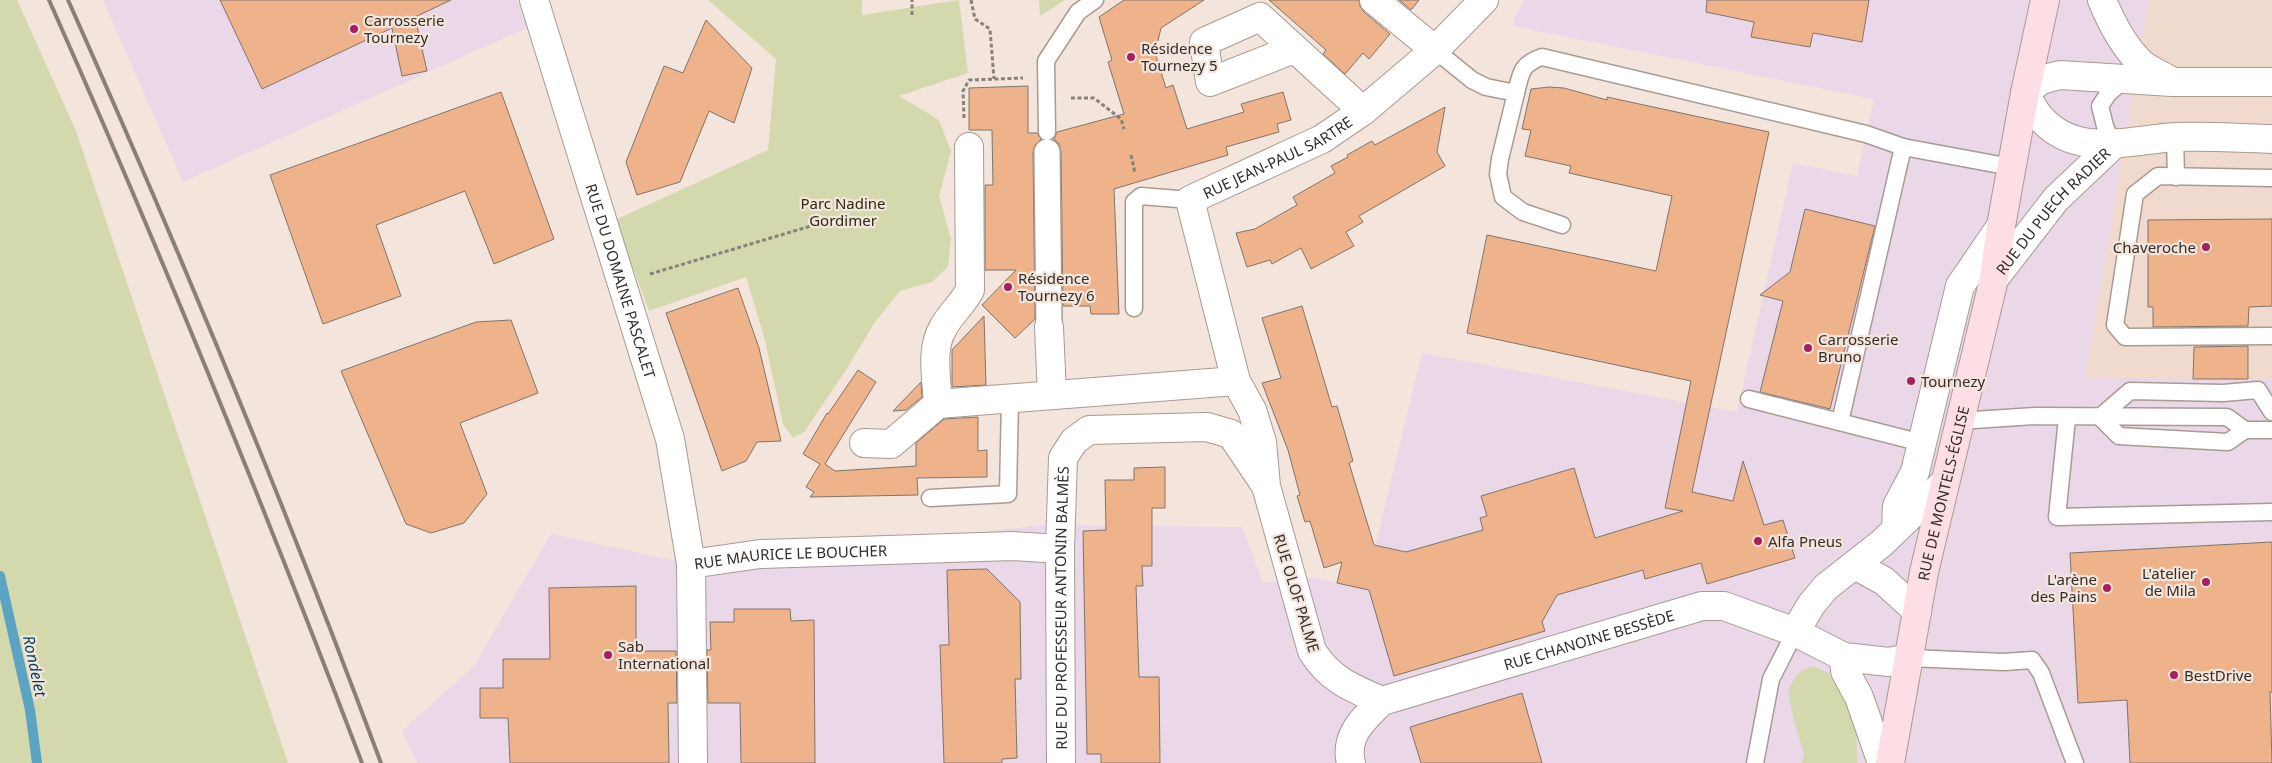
<svg xmlns="http://www.w3.org/2000/svg" width="2272" height="763" viewBox="0 0 2272 763" font-family="'Noto Sans',sans-serif">
<rect width="100%" height="100%" fill="#f3e5db"/>
<polygon fill="#f0d9cd" points="2149,0 2272,0 2272,379 2085,379"/>
<g fill="#ead7e8">
<polygon points="103,0 517,0 527,28 183,182"/>
<polygon points="1525,0 2149,0 2085,378 2272,379 2272,763 417,763 402,731 474,666 551,534 691,564 1046,525 1242,527 1263,583 1315,578 1365,588 1422,353 1737,412 1793,163 1857,176 1874,99 1513,26 1514,18"/>
</g>
<g fill="#d3d8ad">
<polygon points="0,0 17,0 76,131 288,763 0,763"/>
<polygon points="708,0 862,0 862,15 959,0 968,73 899,96 939,120 951,151 939,196 951,239 948,267 932,282 900,291 873,325 848,367 805,431 793,438 783,424 765,340 746,277 649,311 615,220 768,150 776,59"/>
<polygon points="1039,0 1065,0 1040,16"/>
<path d="M1813,666L1828,673L1838,685L1856,721L1857,763H1802L1804,754C1800,740 1788,703 1789,691C1791,678 1801,670 1813,666Z"/>
</g>
<g fill="none" stroke-linecap="round" stroke-linejoin="round">
<polyline stroke="#5ba4c4" stroke-width="10" points="0,576 30,710 37,763"/>
</g>
<g fill="#eeb38b" stroke="#81746b">
<polygon points="220,0 451,0 415,17 427,71 402,76 392,28 262,89"/>
<polygon points="1124,0 1204,0 1161,28 1155,53 1166,88 1173,85 1187,129 1244,112 1241,104 1283,92 1291,120 1277,124 1279,132 1226,147 1228,155 1114,189 1119,314 1091,314 1090,306 1063,306 1061,152 1059,144 1054,139 1057,132 1124,114 1108,62 1112,60 1099,17"/>
<polygon points="1269,0 1359,0 1360,6 1364,12 1390,34 1369,59 1363,53 1345,74 1323,54 1326,50"/>
<polygon points="1399,0 1419,0 1411,10"/>
<polygon points="1707,0 1869,0 1862,42 1813,33 1810,47 1751,37 1754,22 1706,12"/>
<polygon points="706,20 752,68 734,123 709,111 680,182 637,195 626,162 664,66 683,73"/>
<polygon points="1028,86 1028,133 1037,133 1041,139 1035,145 1033,152 1035,319 1015,338 982,305 1016,270 985,270 985,185 993,185 992,130 969,130 969,88"/>
<polygon points="1549,87 1564,88 1607,100 1607,97 1769,132 1692,492 1733,501 1743,461 1764,525 1783,520 1795,558 1707,584 1701,563 1645,579 1643,570 1557,595 1542,622 1545,631 1394,676 1369,590 1337,583 1342,562 1324,568 1310,521 1305,522 1297,496 1300,495 1288,450 1262,383 1281,378 1262,318 1302,306 1332,407 1337,406 1353,461 1349,463 1374,545 1406,552 1483,530 1480,518 1487,516 1481,496 1574,468 1595,538 1683,511 1665,508 1691,381 1467,333 1487,235 1656,271 1672,196 1569,173 1571,166 1525,156 1531,130 1522,129 1531,89"/>
<polygon points="501,92 554,239 494,264 465,191 376,225 401,296 323,324 270,175"/>
<polygon points="1445,107 1437,152 1445,166 1359,216 1363,222 1346,232 1354,246 1311,269 1301,248 1272,264 1270,260 1247,267 1236,233 1255,229 1297,205 1293,197 1335,173 1331,166 1348,157 1347,155 1372,141 1375,145"/>
<polygon points="1805,209 1875,226 1830,409 1760,392 1783,301 1760,295 1790,272"/>
<polygon points="2272,219 2272,306 2249,307 2248,326 2153,327 2153,307 2148,307 2148,220"/>
<polygon points="738,288 759,348 781,441 757,442 746,461 722,471 666,313"/>
<polygon points="984,316 986,385 952,387 952,350"/>
<polygon points="511,320 538,393 460,423 487,494 464,523 431,533 406,524 341,371 476,322"/>
<polygon points="2248,346 2248,379 2193,379 2194,347"/>
<polygon points="858,370 876,382 825,464 835,471 916,466 916,443 944,419 978,417 978,451 987,450 987,477 917,478 918,495 810,497 814,492 806,487 820,464 803,454 827,413 828,414"/>
<polygon points="921,382 922,397 906,410 893,411"/>
<polygon points="1165,467 1165,508 1152,508 1152,566 1142,566 1143,586 1136,586 1139,677 1159,677 1160,763 1101,763 1101,754 1087,754 1083,531 1106,530 1105,480 1134,480 1134,468"/>
<polygon points="2272,542 2272,692 2270,692 2272,763 2130,763 2127,700 2078,703 2070,553"/>
<polygon points="987,569 1020,602 1021,679 1015,679 1017,758 1002,759 1002,763 944,763 940,645 949,645 947,570"/>
<polygon points="636,586 636,651 676,651 677,703 668,703 669,763 510,763 508,718 480,718 480,688 503,688 503,659 550,659 549,588"/>
<polygon points="734,609 790,609 791,621 814,620 815,763 741,763 740,703 708,703 707,650 711,650 710,622 734,622"/>
<polygon points="1522,693 1542,763 1421,763 1410,727"/>
</g>
<g fill="none" stroke-linecap="round" stroke-linejoin="round">
<g stroke="#a99b92" stroke-width="19">
<g id="service">
<path d="M1435,50L1472,80L1486,87L1516,93C1521,73 1521,64 1542,57L1866,134L1903,147L2011,167"/>
<polyline points="1516,93 1500,159 1498,174 1503,197 1523,212 1562,225"/>
<polyline points="1047,132 1046,61 1078,12 1095,0"/>
<polyline points="2175,137 2176,177"/>
<polyline points="2113,145 2105,126 2100,106 2108,94 2125,79"/>
<polyline points="2272,178 2158,176 2135,194 2115,325 2125,337 2272,336"/>
<polyline points="1134,308 1134,202 1141,196 1190,200"/>
<polyline points="1749,399 1922,443"/>
<polyline points="2100,417 2130,391 2223,393 2258,390 2272,412"/>
<polyline points="2100,417 2119,436 2228,442 2245,430 2272,430"/>
<polyline points="2067,418 2057,517 2272,512"/>
<polyline points="1959,421 2035,416 2227,417 2245,430"/>
<polyline points="1840,422 1903,147"/>
<polyline points="930,498 1008,494 1010,398"/>
<polyline points="1909,658 2004,662 2032,660 2041,673 2075,763"/>
<polyline points="1755,763 1771,679 1795,632"/>
</g>
</g>
<g stroke="#a99b92" stroke-width="28">
<polyline id="pedestrian" points="1047,152 1049,327"/>
</g>
<g stroke="#a99b92" stroke-width="30">
<g id="minor">
<path id="s1" d="M534,0L670,439L691,564"/>
<polyline points="1374,0 1435,50"/>
<path d="M2102,0C2111,22 2123,46 2141,63C2149,70 2161,75 2171,81"/>
<polyline points="1294,49 1210,82 1204,42 1260,17 1363,111"/>
<path d="M2272,82H2172L2060,75L2041,80L2025,93C2029,100 2033,109 2039,116C2074,159 2129,140 2176,137C2208,136 2240,138 2272,139"/>
<path id="s2" d="M1994,279L2056,199L2113,145"/>
<polyline points="1049,327 1052,395"/>
<polyline points="938,404 1236,381"/>
<path d="M938,404C937,380 930,349 943,328C950,314 963,304 970,290L969,147"/>
<polyline points="864,443 891,444 938,404"/>
<polyline points="1896,529 1897,506 1915,472 1960,286 2001,226"/>
<polyline points="1855,565 1884,581 1917,611"/>
<polyline points="1795,632 1811,605 1826,587 1882,543 1945,482"/>
<polyline points="1844,657 1845,671 1859,697 1882,763"/>
<path id="s3" d="M1382,701C1352,688 1330,680 1312,651L1266,486L1262,442L1252,410L1236,381L1190,200L1322,139L1363,111L1435,50L1484,0"/>
<path id="s4" d="M693,763L691,564L760,554L1013,546L1060,549"/>
<path id="s5" d="M1061,763L1060,549L1063,458L1074,441L1089,430L1207,427L1231,434L1264,483"/>
<path id="s6" d="M1351,763C1344,736 1364,718 1382,701L1702,606H1724L1795,632L1844,657L1889,662L1909,658"/>
</g>
</g>
<g stroke="#a99b92" stroke-width="30">
<g id="secondary">
<path id="s7" d="M1890,763L1924,572L1994,279L2001,226L2025,93L2045,0"/>
</g>
</g>
<g stroke="#898079" stroke-width="3" stroke-dasharray="4 2.5" stroke-linecap="butt">
<polyline points="971,0 975,19 990,29 994,79"/>
<polyline points="912,15 912,0"/>
<polyline points="1071,98 1094,98 1121,119 1124,129"/>
<polyline points="964,118 963,91 969,80 1023,78"/>
<polyline points="1131,155 1135,173"/>
<polyline points="650,274 821,223"/>
</g>
<use href="#service" stroke="#fff" stroke-width="16"/>
<use href="#pedestrian" stroke="#fff" stroke-width="25"/>
<use href="#minor" stroke="#fff" stroke-width="28"/>
<use href="#secondary" stroke="#fddee5" stroke-width="28"/>
<g stroke="#898079" stroke-width="4">
<path d="M49,0C161,252 264,506 362,763"/>
<path d="M68,0C180,251 285,505 381,763"/>
</g>
</g>
<g fill="#aa1e5e" stroke="#f3e5db" stroke-width="2">
<circle cx="354" cy="29" r="5"/>
<circle cx="1131" cy="57" r="5"/>
<circle cx="2206" cy="247" r="5"/>
<circle cx="1008" cy="287" r="5"/>
<circle cx="1808" cy="348" r="5"/>
<circle cx="1911" cy="381" r="5"/>
<circle cx="1758" cy="541" r="5"/>
<circle cx="2206" cy="582" r="5"/>
<circle cx="2107" cy="588" r="5"/>
<circle cx="608" cy="655" r="5"/>
<circle cx="2174" cy="675" r="5"/>
</g>
<g text-anchor="middle" dominant-baseline="central" stroke-width="4.5" stroke-linejoin="round" paint-order="stroke">
<g font-size="15" fill="#322d29" stroke="#f3e5db" text-anchor="start">
<text x="364" y="20">Carrosserie<tspan x="364" dy="17">Tournezy</tspan></text>
<text x="1141" y="48">Résidence<tspan x="1141" dy="17">Tournezy 5</tspan></text>
<text x="2196" y="247" text-anchor="end">Chaveroche</text>
<text x="1018" y="278">Résidence<tspan x="1018" dy="17">Tournezy 6</tspan></text>
<text x="1818" y="339">Carrosserie<tspan x="1818" dy="17">Bruno</tspan></text>
<text x="1921" y="381">Tournezy</text>
<text x="1768" y="541">Alfa Pneus</text>
<text x="2196" y="573" text-anchor="end">L'atelier<tspan x="2196" dy="17">de Mila</tspan></text>
<text x="2097" y="579" text-anchor="end">L'arène<tspan x="2097" dy="17">des Pains</tspan></text>
<text x="618" y="646">Sab<tspan x="618" dy="17">International</tspan></text>
<text x="2184" y="675">BestDrive</text>
</g>
<g font-size="15" fill="#322d29" stroke="#f3e5db">
<text stroke="none"><textPath href="#s3" startOffset="654">RUE JEAN-PAUL SARTRE</textPath></text>
<text stroke="none"><textPath href="#s2" startOffset="90">RUE DU PUECH RADIER</textPath></text>
<text stroke="none"><textPath href="#s1" startOffset="294">RUE DU DOMAINE PASCALET</textPath></text>
<text stroke="none"><textPath href="#s7" startOffset="275">RUE DE MONTELS-ÉGLISE</textPath></text>
<text stroke="none"><textPath href="#s4" startOffset="299">RUE MAURICE LE BOUCHER</textPath></text>
<text transform="translate(1297 593) rotate(73)">RUE OLOF PALME</text>
<text stroke="none"><textPath href="#s5" startOffset="155">RUE DU PROFESSEUR ANTONIN BALMÈS</textPath></text>
<text stroke="none"><textPath href="#s6" startOffset="289">RUE CHANOINE BESSÈDE</textPath></text>
</g>
<g font-size="15" fill="#292c0e" stroke="#f3e5db">
<text x="843" y="203">Parc Nadine<tspan x="843" dy="17">Gordimer</tspan></text>
</g>
<g font-size="16" font-style="italic" fill="#00445a" stroke="#f3e5db">
<text transform="translate(35 666) rotate(78)">Rondelet</text>
</g>
</g>
</svg>
